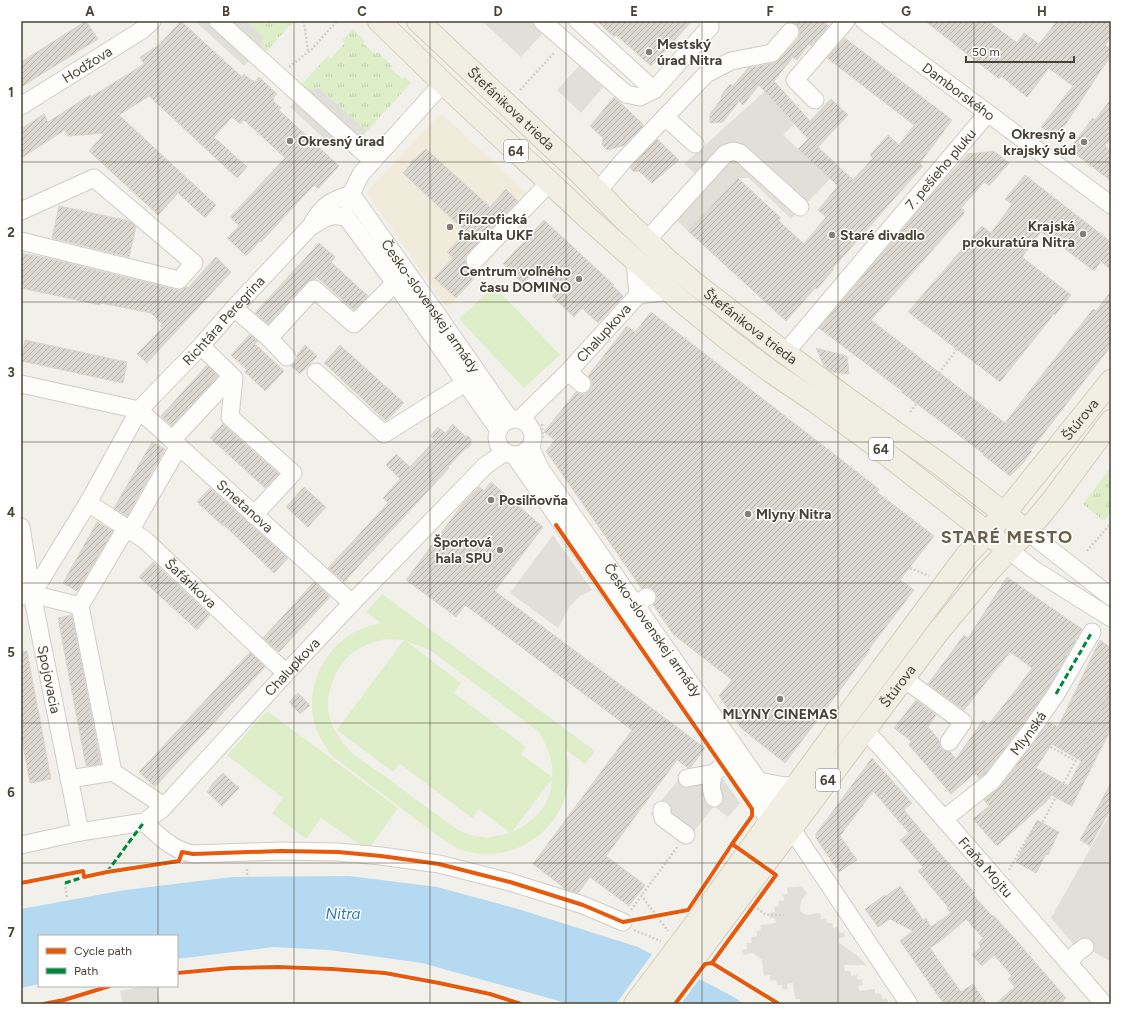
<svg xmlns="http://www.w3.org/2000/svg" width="1132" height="1025" viewBox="0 0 1132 1025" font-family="Figtree,sans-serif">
<defs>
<pattern id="grass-tufts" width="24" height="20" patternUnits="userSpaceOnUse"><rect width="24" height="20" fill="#deeec8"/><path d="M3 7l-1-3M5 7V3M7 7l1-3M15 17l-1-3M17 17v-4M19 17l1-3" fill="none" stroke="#c0cdac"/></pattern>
<pattern id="building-hatch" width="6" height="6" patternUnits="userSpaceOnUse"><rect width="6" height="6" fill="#dbd8d2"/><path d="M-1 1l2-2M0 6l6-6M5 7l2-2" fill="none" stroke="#b4b1ab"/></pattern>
</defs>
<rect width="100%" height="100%" fill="#f2f0ea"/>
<polygon fill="#f0ebdb" points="439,115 443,115 535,201 490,252 494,256 488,263 452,303 446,307 367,193 367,192"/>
<g fill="url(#grass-tufts)">
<polygon points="246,21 291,21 292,23 265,53 261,49 263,36"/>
<polygon points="353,29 365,41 363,43 375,54 378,52 392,66 390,68 402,79 405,77 411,83 367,131 319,88 307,91 301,85 328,56 331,58 345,43 342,40"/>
<polygon points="1111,467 1111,511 1104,521 1083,504"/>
</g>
<g fill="#deeec8" fill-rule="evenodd">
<polygon points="494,286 560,355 524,388 459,319"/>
<path d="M382,594L595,751L585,764L566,750C568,762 570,774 568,786C559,834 511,864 465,851C455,848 446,842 438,836L331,755C326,747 321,740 317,731C304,698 317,660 345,638C355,630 368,626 381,623L366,612ZM385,639L404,640L337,730L393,772L400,764L472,818L479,809L510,833L486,838L471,835L458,830C433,812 407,793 382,774C373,768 357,758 350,751C345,746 335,731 332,725C326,711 327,692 334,678C344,655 361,644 385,639ZM406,641L430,650L539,732C547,746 554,761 552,777L521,754L526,747L454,693L461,683ZM552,779C550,806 536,821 512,832Z"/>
<polygon points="267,711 398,808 368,850 321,818 306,839 272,813 283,798 227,755"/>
</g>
<g fill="#e1dfda">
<polygon points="195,21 246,21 263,36 261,49 306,91 319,88 367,131 351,149 338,137 331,145 290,107 297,100 251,58 244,66"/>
<polygon points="482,21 530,21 543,33 521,57"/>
<polygon points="579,66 603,87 581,113 557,90"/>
<polygon points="765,91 794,124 783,135 830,179 791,219 749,178 738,178 688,231 666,211 697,175 684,164"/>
<polygon points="553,535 592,590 580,596 570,606 558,628 510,593"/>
<polygon points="713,765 740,803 728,817 714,806 687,840 651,814 686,770"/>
<polygon points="1111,812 1111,962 1089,949 1082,954 1051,918"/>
<polygon points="801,886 807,893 801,901 800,911 806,915 820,913 821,919 826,918 827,923 832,923 833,928 838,927 839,933 844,932 845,937 839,938 838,942 859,957 866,965 844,965 845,971 850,971 851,976 857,975 857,980 862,979 863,985 858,986 859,991 875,989 875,994 881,993 882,999 887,998 888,1003 893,1002 893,1004 800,1004 800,999 795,999 793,983 787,984 788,989 783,990 782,985 777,985 776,980 770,981 770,975 764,976 762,960 753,953 743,955 742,950 747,949 746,943 752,943 751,937 757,936 756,931 761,930 760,925 776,923 775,918 770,918 769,913 775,912 774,907 779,906 778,901 784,900 783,895 788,893 787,888"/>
<polygon points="145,986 157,986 160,1004 123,1004 120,991"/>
</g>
<polygon fill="#b6d9f2" points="349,876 437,887 518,909 638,947 732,996 744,1004 570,1004 422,963 329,950 274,947 177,959 177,936 39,936 39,984 21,988 21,909 125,890 232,877"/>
<polygon fill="#f2f0ea" points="653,953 701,977 681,1004 616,1004"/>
<g fill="url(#building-hatch)" stroke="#dad7cf" fill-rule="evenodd">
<polygon points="86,21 98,39 21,87 21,62"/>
<polygon points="181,21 242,77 244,74 252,81 253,80 254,82 259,77 277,94 273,98 274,100 273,101 281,108 279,110 339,166 318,189 314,185 261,242 260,241 246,256 227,238 239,226 230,217 285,158 244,120 240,124 232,117 214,137 247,167 237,178 149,96 119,115 216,205 205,218 178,193 158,215 89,151 105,133 68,136 65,130 21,158 21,129 44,114 48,122 90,95 91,97 144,64 140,57 159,45"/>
<polygon points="597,21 692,21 651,66 616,35 614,37"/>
<polygon points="784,21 823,21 829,26 811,46 809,44 797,60 793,57 774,81 810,121 831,99 848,115 818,147 853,180 873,158 870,155 888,135 899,145 914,125 827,58 845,38 952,120 920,163 923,166 833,268 834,269 817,289 815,288 786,321 688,231 738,178 781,218 778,220 804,244 826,217 818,210 838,186 798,149 808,139 759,85 743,105 739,101 723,122 710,123 710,114 722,98 721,96 730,84 733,86 748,68 774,63 779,60 798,39 800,33 799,28 797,25 792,22 786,23"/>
<polygon points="925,21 988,21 1017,43 1024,33 1039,44 1057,21 1106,21 1111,25 1111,37 1105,45 1111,49 1111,57 1103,67 1056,139 1041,127 1073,86 1049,68 1027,97 1001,76 999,79"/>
<polygon points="614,97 643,124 642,125 643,126 623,146 607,150 602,145 603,138 590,126"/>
<polygon points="1111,99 1111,138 1105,146 1111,151 1111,181 1069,149 1093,118 1095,120"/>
<polygon points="657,139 679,160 652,183 639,171 634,172 630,168"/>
<polygon points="426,149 490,207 506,189 518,201 468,253 465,258 466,263 468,267 478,274 456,298 434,278 453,258 447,252 466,232 403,173 411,164 410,163"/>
<polygon points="994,151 1009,163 989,186 984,182 961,208 964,210 964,214 871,320 1005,423 1093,309 1096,311 1111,291 1111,346 1031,450 1032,451 1023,463 1010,476 983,455 984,454 901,392 902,391 819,328 934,192 968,154"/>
<polygon points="1025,175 1111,242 1111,270 1101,261 1094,271 1052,239 1052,240 1041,232 1022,257 1071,295 1055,315 1054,314 1000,382 908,312 982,226 991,233 1012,204 1005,199"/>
<polygon points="59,206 130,221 136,227 129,257 52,238"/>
<polygon points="544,220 614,285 613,286 623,296 598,323 582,308 574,317 552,296 560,287 538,268 523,284 503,264"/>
<polygon points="319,243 335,257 331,262 368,296 354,310 317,277 315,279 311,280 307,282 268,324 255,313"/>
<polygon points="21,253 47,258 177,290 182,290 186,287 188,288 216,257 231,272 147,363 137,354 162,328 160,326 162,324 151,313 100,303 100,305 21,288"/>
<polygon points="651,312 879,489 877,492 934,536 900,580 914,590 869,649 870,650 785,763 742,729 719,696 732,680 674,635 653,605 656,601 657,597 655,591 651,588 647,587 642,589 546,451 555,440 544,432 576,392 580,394 585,394 590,390 592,386 592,381 588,376 627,326 635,332"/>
<polygon points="250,334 258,341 255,344 284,371 265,391 245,372 247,370 231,355"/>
<polygon points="25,340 127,362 123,383 21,361"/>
<polygon points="305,345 317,356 300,374 291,366 294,364 297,359 297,355"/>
<polygon points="340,345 404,403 386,421 324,363"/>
<polygon points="816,348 847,356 849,374 832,372 824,366"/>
<polygon points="207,365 218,376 172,426 161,416"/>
<polygon points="223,424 279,474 265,488 210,438"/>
<polygon points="453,424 465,436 468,436 471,439 471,444 468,448 466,448 448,467 449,468 344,582 328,568 388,503 383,498 400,479 386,465 396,454 410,467 435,440 430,436 438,427 445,433"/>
<polygon points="152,442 165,449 127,516 114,508"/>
<polygon points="491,482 543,527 495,591 705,748 691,767 688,768 677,760 606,856 645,885 629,906 590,877 578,893 567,890 533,864 632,730 465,605 456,617 406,580 464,502 479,487 484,491"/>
<polygon points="304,487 326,507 308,527 286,507"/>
<polygon points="210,488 288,558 274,573 224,525 223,526 197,502"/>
<polygon points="97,522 113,531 77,591 63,583"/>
<polygon points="153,562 210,615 197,630 139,577"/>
<polygon points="1007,577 1082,629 1048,689 1020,728 985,774 979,778 975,773 951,794 909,745 911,741 894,728 916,700 936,715 928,727 939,740 940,746 943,750 950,752 956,759 983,720 988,725 1015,691 1032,668 1010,652 964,710 928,684 964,635 968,638"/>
<polygon points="314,582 330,597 279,652 263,638"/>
<polygon points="72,615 101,764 86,766 58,618"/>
<path d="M1100,640L1111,648V729L1106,739L1072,806L1051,795L1048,800L997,846L973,819L989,806L984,800L1000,787L1049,722L1058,727ZM1052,744L1081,761L1068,786L1036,768Z"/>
<polygon points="27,651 51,779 30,783 21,734 21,652"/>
<polygon points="250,652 265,667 155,787 139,772"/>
<polygon points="298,693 310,705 300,714 289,702"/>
<polygon points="872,758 912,803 904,810 931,842 931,843 975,893 973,895 992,916 993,915 1017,941 1066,998 1060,1004 995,1004 1015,987 1008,979 1012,976 994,955 982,966 972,955 981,947 978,943 983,938 966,919 943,939 930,948 961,992 973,984 987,1004 944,1004 900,941 913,931 890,919 878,927 865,909 885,895 886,896 900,886 923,920 926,918 931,927 951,913 947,908 948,907 918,871 923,867 900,840 909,833 873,791 840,836 857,860 839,872 816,838 816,834"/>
<polygon points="223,773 239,788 222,806 207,792 213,783"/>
<polygon points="1111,783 1111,808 1090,846 1080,840"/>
<polygon points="1037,820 1059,832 1048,855 1046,854 1036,873 1016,862"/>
</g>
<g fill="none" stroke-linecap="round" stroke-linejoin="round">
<g stroke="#d0cdc7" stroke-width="19">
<g id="minor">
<polyline points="218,21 373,161"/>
<polyline points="542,21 626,94 640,97 654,90 710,27 708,21"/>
<polyline points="578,21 654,90"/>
<path id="s1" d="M864,21L1111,205"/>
<polyline points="815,100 795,80 846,21"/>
<path id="s2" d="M21,106L142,30L152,21"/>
<polyline points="665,117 706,74 731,61 772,53 790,32"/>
<polyline points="598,191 623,161 665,117 695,144"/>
<polyline points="349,204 351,194 361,174 443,83"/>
<polyline points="21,211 94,178 194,263 179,280 21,241"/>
<polyline points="347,218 395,283 498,429"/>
<path id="s3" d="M313,222C324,204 331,201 351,194L436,313L510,419"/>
<polyline points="647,240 725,154 733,151 740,153 800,207"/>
<polyline points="475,260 550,182"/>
<polyline points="635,260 638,295"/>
<polyline points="234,308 269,338 287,357"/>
<polyline points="269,338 314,289 354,324 395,283"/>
<polyline points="201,346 234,378 230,417 293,473 254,515"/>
<path id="s4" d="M785,353L987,114"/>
<polyline points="316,372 384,434 465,383"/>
<polyline points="568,372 582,384"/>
<path id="s5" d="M21,384L139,410L352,603"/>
<circle cx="515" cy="437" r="18"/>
<path id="s6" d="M520,419L568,372L638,295L669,291"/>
<polyline points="172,440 227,381"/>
<path id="s7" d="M530,447L541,470L553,487L779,810"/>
<polyline points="514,455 728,762 771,822"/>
<path id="s8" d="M88,503L145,540L286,673"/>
<path id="s9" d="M21,527L32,594L80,832"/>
<polyline points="130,531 179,446"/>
<polyline points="1027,531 1111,597"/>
<polyline points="1009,550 1033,569 1111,618"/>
<path id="s10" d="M32,594L88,503L139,410L201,346L234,308L309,228C322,219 331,212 347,218"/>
<polyline points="23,596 32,594 80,606 126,528"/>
<polyline points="634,605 647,597"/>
<polyline points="80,606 113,772 164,806"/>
<polyline points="903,678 963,722 949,742"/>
<path id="s11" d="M865,731L878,744L944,819L1104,1004"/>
<path d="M714,773C711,783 710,788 714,798"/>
<polyline points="687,778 714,773 728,762"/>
<polyline points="69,779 113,772"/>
<polyline points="759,781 785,786 797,785"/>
<polyline points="662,810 662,814 663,818 686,835"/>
<path id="s12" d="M944,819L992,781L1028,734L1056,694L1092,632"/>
<path d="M144,822C159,836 172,850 193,854L281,851L338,852L381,856L439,864L510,882L583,905L623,922"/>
<polyline points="792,828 801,843 909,1004"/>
<path id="s13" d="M21,845L80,832L144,822L162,809L286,673L352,603L485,466L505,452"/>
<polyline points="1068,963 1077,953 1085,947"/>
</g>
</g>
<g stroke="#d5cdb6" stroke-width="24">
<g id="major">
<polyline points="379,21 443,83 589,219 680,300 730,341 770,371 816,402 875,445 1009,550"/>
<path id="s14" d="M418,21L581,174L623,218L667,260L694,283L785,353L849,400L941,465L1027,531"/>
<path id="s15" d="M635,1004L706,910L853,708L966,556L1004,514L1111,381"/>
<path id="s16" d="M660,1004L938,632L987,573L1027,531L1052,501L1111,421"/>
</g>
</g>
<g stroke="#d2d0ca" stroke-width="2.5" stroke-dasharray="2 2" stroke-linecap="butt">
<polyline points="304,21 308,52"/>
<polyline points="289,67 311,50 337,21"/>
<polyline points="520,90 555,52"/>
<polyline points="939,373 957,349"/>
<polyline points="910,412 917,403"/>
<polyline points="542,424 543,439"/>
<polyline points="1087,551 1111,523"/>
<polyline points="910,568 929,576"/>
<polyline points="1040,741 1076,761"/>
<polyline points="1009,870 1033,828 1042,823 1090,734 1111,689"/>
<polyline points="247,875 247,867"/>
<polyline points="65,883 67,898"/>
<polyline points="641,895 668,931"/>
<polyline points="754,906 766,915 784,915"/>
<polyline points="631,910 678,846"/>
<polyline points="634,930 661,941"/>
</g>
<use href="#minor" stroke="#fdfdfc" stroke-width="17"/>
<use href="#major" stroke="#f1eee4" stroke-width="22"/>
<g stroke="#00873e" stroke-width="3" stroke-dasharray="6 3" stroke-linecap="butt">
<polyline points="1056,694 1092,632"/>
<polyline points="107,872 144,822"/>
<polyline points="65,883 84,877"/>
</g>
<g stroke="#fff" stroke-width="6">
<g id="cycleway">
<polyline points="21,883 83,871 84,877 107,872 179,861 182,852 193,854 281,851 338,852 381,856 439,864 510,882 583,905 623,922 688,910 732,844 752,816 752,809 556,525"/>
<polyline points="712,963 776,875 732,844"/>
<polyline points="177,973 231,968 278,967 332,969 385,973 439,983 490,994 521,1004"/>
<polyline points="43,1004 64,1000 110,986"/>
<polyline points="675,1004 705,964 712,963 779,1004"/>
</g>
</g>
<use href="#cycleway" stroke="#e8590c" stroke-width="4"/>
</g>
<path fill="none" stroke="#484135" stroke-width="1" stroke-opacity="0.55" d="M158,21V936M294,21V1004M430,21V1004M566,21V1004M702,21V1004M838,21V1004M974,21V1004M21,162H1111M21,302H1111M21,442H1111M21,583H1111M21,723H1111M21,863H1111M158,986V1004"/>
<g fill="#847e74" stroke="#fff" stroke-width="1.5">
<circle cx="649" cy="52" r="4"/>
<circle cx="290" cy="141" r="4"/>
<circle cx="1084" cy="142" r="4"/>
<circle cx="450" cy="227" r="4"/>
<circle cx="1083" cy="234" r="4"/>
<circle cx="832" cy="235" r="4"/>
<circle cx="579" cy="279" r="4"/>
<circle cx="491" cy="500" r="4"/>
<circle cx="748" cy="514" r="4"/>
<circle cx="500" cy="550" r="4"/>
<circle cx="780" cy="699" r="4"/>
</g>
<g text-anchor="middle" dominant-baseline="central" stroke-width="3" stroke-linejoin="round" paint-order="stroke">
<g fill="#fff" stroke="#7f7a72" stroke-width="1">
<rect x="504" y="140" width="24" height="22" rx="3"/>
<rect x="869" y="438" width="24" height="22" rx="3"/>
<rect x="816" y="769" width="24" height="22" rx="3"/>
</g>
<g font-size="13" font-weight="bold" fill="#484135">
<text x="516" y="151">64</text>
<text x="881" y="449">64</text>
<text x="828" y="780">64</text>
</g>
<g font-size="14" font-weight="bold" fill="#484135" stroke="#fff" text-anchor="start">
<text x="657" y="44">Mestský<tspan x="657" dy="16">úrad Nitra</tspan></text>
<text x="1076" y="134" text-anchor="end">Okresný a<tspan x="1076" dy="16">krajský súd</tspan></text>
<text x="298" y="141">Okresný úrad</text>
<text x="458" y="219">Filozofická<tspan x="458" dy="16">fakulta UKF</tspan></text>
<text x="1075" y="226" text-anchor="end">Krajská<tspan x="1075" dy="16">prokuratúra Nitra</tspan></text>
<text x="840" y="235">Staré divadlo</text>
<text x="571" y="271" text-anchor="end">Centrum voľného<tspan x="571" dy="16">času DOMINO</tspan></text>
<text x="499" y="500">Posilňovňa</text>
<text x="756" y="514">Mlyny Nitra</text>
<text x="492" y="542" text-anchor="end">Športová<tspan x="492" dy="16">hala SPU</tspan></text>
<text x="780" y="714" text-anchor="middle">MLYNY CINEMAS</text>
</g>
<g font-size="14" fill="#484135" stroke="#fff">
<text stroke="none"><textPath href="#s2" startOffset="78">Hodžova</textPath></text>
<text stroke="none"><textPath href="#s1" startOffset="118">Damborského</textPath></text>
<text stroke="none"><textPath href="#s14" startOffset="128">Štefánikova trieda</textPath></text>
<text stroke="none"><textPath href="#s4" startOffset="241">7. pešieho pluku</textPath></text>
<text stroke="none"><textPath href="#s3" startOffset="186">Česko-slovenskej armády</textPath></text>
<text stroke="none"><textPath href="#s10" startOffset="336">Richtára Peregrina</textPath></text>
<text stroke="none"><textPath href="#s14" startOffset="452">Štefánikova trieda</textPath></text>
<text stroke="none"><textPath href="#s6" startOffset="120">Chalupkova</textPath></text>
<text stroke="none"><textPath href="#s15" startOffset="735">Štúrova</textPath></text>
<text stroke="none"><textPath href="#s5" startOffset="264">Smetanova</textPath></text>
<text stroke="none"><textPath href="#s8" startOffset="131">Šafárikova</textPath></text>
<text stroke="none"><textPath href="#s7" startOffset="221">Česko-slovenskej armády</textPath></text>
<text stroke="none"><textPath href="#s13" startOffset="340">Chalupkova</textPath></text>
<text stroke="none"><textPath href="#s9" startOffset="155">Spojovacia</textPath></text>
<text stroke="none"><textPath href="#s16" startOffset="397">Štúrova</textPath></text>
<text stroke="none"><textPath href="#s12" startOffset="121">Mlynská</textPath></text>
<text stroke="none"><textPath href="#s11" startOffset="182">Fraňa Mojtu</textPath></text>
</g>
<g font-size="15" font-style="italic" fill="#2577bd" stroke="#fff">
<text x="343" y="914">Nitra</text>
</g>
<g font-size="18" font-weight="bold" letter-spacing="1" fill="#6c604b" stroke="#fff">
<text x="1007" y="537">STARÉ MESTO</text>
</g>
</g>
<rect width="1132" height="1025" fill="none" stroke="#ffffff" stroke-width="44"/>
<rect x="38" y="935" width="140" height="52" fill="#ffffff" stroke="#b6b3ae"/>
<rect x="46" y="948" width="20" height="6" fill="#e8590c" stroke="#b6b3ae"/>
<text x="74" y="955" font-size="12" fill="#484135">Cycle path</text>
<rect x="46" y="968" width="20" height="6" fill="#00873e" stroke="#b6b3ae"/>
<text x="74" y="975" font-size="12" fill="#484135">Path</text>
<path d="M966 56v6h108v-6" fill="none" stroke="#484135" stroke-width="2"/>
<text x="972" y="56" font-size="12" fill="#484135" stroke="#ffffff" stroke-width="3" paint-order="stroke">50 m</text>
<rect x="22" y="22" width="1088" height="981" fill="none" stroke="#484135" stroke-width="1.5"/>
<g font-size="13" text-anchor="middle" font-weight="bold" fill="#484135">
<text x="90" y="16">A</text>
<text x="226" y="16">B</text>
<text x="362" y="16">C</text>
<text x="498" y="16">D</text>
<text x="634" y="16">E</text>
<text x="770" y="16">F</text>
<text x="906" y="16">G</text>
<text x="1042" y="16">H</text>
<text x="11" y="97">1</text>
<text x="11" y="237">2</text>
<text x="11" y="377">3</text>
<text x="11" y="517">4</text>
<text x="11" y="657">5</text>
<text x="11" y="797">6</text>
<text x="11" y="937">7</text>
</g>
</svg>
